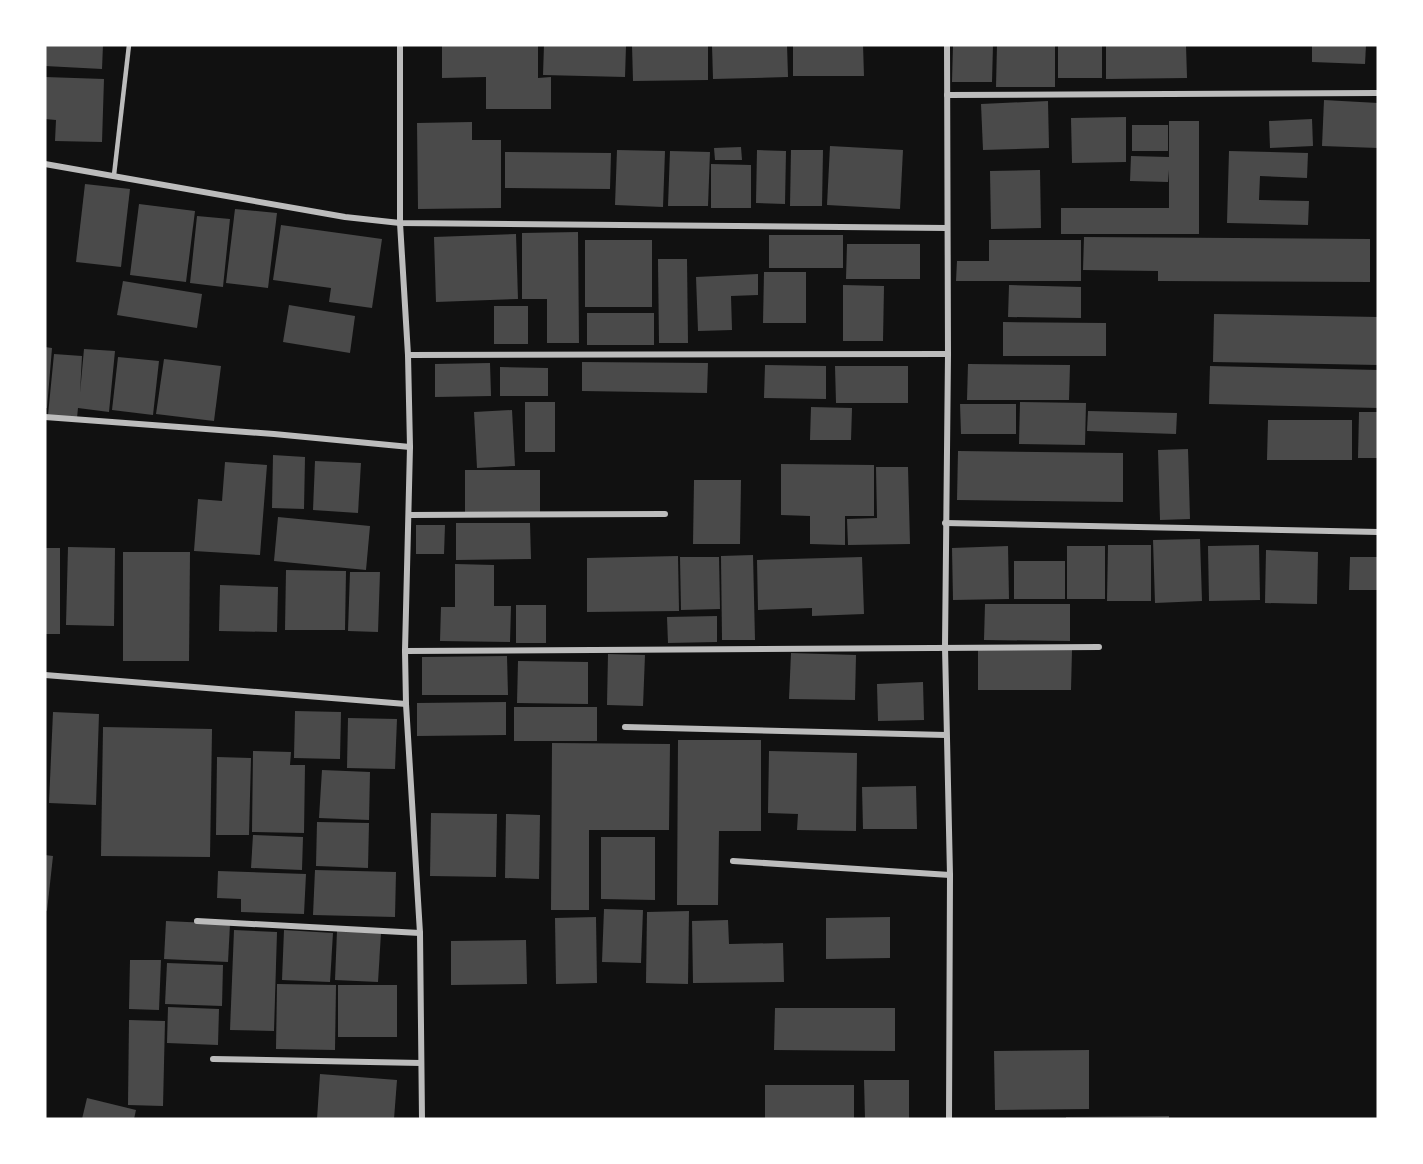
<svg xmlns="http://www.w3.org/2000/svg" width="1423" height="1164" viewBox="0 0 1423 1164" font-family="Arial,sans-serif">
<rect width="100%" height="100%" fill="#111"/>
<g fill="#4a4a4a">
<polygon points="45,45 103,45 102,69 45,66"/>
<polygon points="442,45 538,45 538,78 551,77 551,109 486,109 486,77 442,78"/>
<polygon points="544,45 626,45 625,77 543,75"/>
<polygon points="632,45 708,45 708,80 633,81"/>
<polygon points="712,45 787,45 788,77 713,79"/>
<polygon points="793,45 863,45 864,76 793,76"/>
<polygon points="953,45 993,45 992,82 952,82"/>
<polygon points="997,45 1055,45 1055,87 996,87"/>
<rect x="1058" y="45" width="44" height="33"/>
<polygon points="1106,45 1186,45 1187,78 1106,79"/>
<polygon points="1312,45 1366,45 1365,64 1312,62"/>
<polygon points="45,77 104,79 102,142 55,141 56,120 45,119"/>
<polygon points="1324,100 1378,103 1378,148 1322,146"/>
<polygon points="1048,101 1049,148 983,150 981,104"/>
<polygon points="1126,117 1126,162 1072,163 1071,118"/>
<polygon points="1312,119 1313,146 1270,148 1269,121"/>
<polygon points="1169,121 1199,121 1199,234 1061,234 1061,208 1169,208 1169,170 1168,182 1130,181 1131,156 1169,157"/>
<polygon points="472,122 472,140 501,140 501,208 418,209 417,123"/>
<rect x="1132" y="125" width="36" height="26"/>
<polygon points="830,146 903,150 900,209 827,205"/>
<polygon points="741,147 742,160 715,160 714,148"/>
<polygon points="617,150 665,151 663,207 615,205"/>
<polygon points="757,150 786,151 785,204 756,203"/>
<polygon points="791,150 823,150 822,206 790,206"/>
<polygon points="670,151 710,152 708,206 668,206"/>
<polygon points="1229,151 1308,153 1307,178 1260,176 1259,200 1309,201 1308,225 1227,223"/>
<polygon points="505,152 611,153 610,189 505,188"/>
<polygon points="711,164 751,165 751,208 711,208"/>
<polygon points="1040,170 1041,228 991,229 990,171"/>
<polygon points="85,184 130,189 121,267 76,262"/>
<polygon points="139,204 195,211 186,282 130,275"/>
<polygon points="235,209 277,213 268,288 226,283"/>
<polygon points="197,216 230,219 223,287 190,283"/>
<polygon points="281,225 382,239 372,308 329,302 331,288 273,280"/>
<polygon points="578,232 579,343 547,343 547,299 522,299 522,233"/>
<polygon points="516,234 518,299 436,302 434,237"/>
<rect x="769" y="235" width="74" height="33"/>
<polygon points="1084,237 1370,239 1370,282 1158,281 1158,271 1083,270"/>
<rect x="585" y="240" width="67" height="67"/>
<polygon points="989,240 1081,240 1081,281 956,281 957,261 989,261"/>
<polygon points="847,244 920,244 920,279 846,279"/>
<polygon points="658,259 687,259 688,343 659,343"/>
<polygon points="764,272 806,272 806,323 763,323"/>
<polygon points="758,274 758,295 731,296 732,330 698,331 696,277"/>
<polygon points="123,281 202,294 197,328 117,315"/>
<polygon points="843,285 884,286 883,341 843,341"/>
<polygon points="1009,285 1081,287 1081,318 1008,317"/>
<polygon points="289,305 355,316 350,353 283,342"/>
<rect x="494" y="306" width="34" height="38"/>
<rect x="587" y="313" width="67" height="32"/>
<polygon points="1214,314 1378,317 1378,365 1213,362"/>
<polygon points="1003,322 1106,323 1106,356 1003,356"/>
<polygon points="45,347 52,348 47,408 45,408"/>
<polygon points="84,349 115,351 109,412 78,408 77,418 48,415 54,354 82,356 80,393"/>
<polygon points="118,357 159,361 153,415 112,410"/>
<polygon points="164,359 221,366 214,421 156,414"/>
<polygon points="582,362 708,363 707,393 582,391"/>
<polygon points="490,363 491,396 435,397 435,364"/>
<polygon points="968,364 1070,365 1069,400 967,400"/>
<polygon points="765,365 826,366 826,399 764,398"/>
<polygon points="835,366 908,366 908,403 836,403"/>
<polygon points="1210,366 1378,370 1378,408 1209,404"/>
<polygon points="500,367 548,368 548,396 500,396"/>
<rect x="525" y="402" width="30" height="50"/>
<polygon points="1020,402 1086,403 1085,445 1019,444"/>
<polygon points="960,404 1016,404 1016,434 961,434"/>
<polygon points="811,407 852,408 851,440 810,440"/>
<polygon points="512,410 515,466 477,468 474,412"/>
<polygon points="1088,411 1177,413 1176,434 1087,431"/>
<polygon points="1359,412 1378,412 1378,458 1358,458"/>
<polygon points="1268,420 1352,420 1352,460 1267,460"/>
<polygon points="1188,449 1190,519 1160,520 1158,450"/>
<polygon points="958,451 1123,453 1123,502 957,500"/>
<polygon points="273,455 305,457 304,509 272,508"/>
<polygon points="315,461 361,463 358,513 313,510"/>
<polygon points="225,462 267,465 260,555 194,551 198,499 222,501"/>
<polygon points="781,464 874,465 874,516 845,516 845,545 810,544 810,516 781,515"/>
<polygon points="876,467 908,467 910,544 848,545 847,519 877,518"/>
<polygon points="465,470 540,470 540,512 465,513"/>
<polygon points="694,480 741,480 740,544 693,544"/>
<polygon points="278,517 370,526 366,570 274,561"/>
<polygon points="456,523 530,523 531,559 456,560"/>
<polygon points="416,525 445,525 444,554 416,554"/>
<polygon points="1200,539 1202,601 1155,603 1153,540"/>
<polygon points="1108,545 1151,545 1151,601 1107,601"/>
<polygon points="1259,545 1260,600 1209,601 1208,546"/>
<polygon points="1008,546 1009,599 953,600 952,548"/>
<rect x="1067" y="546" width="38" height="53"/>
<polygon points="68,547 115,548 114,626 66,625"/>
<rect x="45" y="548" width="15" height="86"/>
<polygon points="1266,550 1318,552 1317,604 1265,603"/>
<polygon points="123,552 190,552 189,661 123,661"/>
<polygon points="753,555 755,640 722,640 721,556"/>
<polygon points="678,556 679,611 587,612 587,558"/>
<polygon points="680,557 719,557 720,609 681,610"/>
<polygon points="862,557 864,614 812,616 812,608 758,610 757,560"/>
<polygon points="1350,557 1378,557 1378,590 1349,590"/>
<rect x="1014" y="561" width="51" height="38"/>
<polygon points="455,564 494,565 494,606 511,606 510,642 440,641 441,607 455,607"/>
<polygon points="286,570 346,571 345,630 285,630"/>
<polygon points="350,572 380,572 378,632 348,631"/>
<polygon points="220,585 278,587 277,632 219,631"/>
<polygon points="985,604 1070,604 1070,641 984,640"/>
<rect x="516" y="605" width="30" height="38"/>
<polygon points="717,616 717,642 668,643 667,617"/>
<polygon points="978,650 1072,650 1071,690 978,690"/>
<polygon points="791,653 856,655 855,700 789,699"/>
<polygon points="608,654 645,655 643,706 607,705"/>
<polygon points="507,656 508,695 422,695 422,657"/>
<polygon points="518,661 588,662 588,704 517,703"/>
<polygon points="923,682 924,720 878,721 877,684"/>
<polygon points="506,702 506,735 417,736 417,703"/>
<rect x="514" y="707" width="83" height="34"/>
<polygon points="295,711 341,712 340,759 294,758"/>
<polygon points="53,712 99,714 96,805 49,803"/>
<polygon points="348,718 397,719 395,769 347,768"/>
<polygon points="103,727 212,729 210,857 101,856"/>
<polygon points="678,740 761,740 761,831 719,831 718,905 677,905"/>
<polygon points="552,743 670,744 669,830 589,830 589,910 551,910"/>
<polygon points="253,751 291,752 290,765 305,765 304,833 252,832"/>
<polygon points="769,751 857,753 856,831 797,830 798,814 768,813"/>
<polygon points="217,757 251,758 249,835 216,835"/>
<polygon points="322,770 370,772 369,820 319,818"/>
<polygon points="916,786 917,829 863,829 862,787"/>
<polygon points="431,813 497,814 496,877 430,876"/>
<polygon points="506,814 540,815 539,879 505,878"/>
<polygon points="317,822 369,823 368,868 316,866"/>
<polygon points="253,835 303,837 302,870 251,868"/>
<polygon points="601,837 655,837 655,900 601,899"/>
<polygon points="45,855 53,856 47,911 45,910"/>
<polygon points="315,870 396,872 395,917 313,915"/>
<polygon points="218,871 306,874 304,914 241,912 241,899 217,898"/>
<polygon points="604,909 643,910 641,963 602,962"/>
<polygon points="689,911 688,984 646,983 647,912"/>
<polygon points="596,917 597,983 556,984 555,918"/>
<polygon points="890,917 890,958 826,959 826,918"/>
<polygon points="728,920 729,944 783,943 784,982 693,983 692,921"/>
<polygon points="166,921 230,924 228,962 164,959"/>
<polygon points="234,930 277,932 274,1031 230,1030"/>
<polygon points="284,930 333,933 330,982 282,980"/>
<polygon points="337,931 381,933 378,982 335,980"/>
<polygon points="526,940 527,984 451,985 451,941"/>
<polygon points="130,960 161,960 159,1010 129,1009"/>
<polygon points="167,963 223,965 222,1006 165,1004"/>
<polygon points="277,984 336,985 335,1050 276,1049"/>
<rect x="338" y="985" width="59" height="52"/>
<polygon points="168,1007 219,1009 218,1045 167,1043"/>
<polygon points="775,1008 895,1008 895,1051 774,1050"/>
<polygon points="129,1020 165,1021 163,1106 128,1105"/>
<polygon points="1089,1050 1089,1109 995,1110 994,1051"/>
<polygon points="320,1074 397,1080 394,1119 317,1119"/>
<polygon points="864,1080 909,1080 909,1119 865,1119"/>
<rect x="765" y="1085" width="89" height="34"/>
<polygon points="87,1098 136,1110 134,1119 82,1119"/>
<polygon points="1169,1116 1169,1119 1066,1119 1066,1117"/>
</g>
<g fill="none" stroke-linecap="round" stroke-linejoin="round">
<polyline stroke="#bcbcbc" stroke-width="4.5" points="114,175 129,45"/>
<g stroke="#bcbcbc" stroke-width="6">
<polyline points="400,45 400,223 408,355 410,447 405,651 406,704 420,933 422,1119"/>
<polyline points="947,45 948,354 945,647 950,875 949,1119"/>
<polyline points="947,95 1378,93"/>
<polyline points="45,164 345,217 400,223 947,228"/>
<polyline points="408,355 948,354"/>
<polyline points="45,417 274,434 410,447"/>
<polyline points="409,515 665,514"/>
<polyline points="945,523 1378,532"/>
<polyline points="405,651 1099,647"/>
<polyline points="45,675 406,704"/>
<polyline points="625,727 946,735"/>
<polyline points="733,861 950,875"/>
<polyline points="197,921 420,933"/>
<polyline points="213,1059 421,1063"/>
</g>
</g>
<rect width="1423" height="1164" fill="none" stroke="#ffffff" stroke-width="93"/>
</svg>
